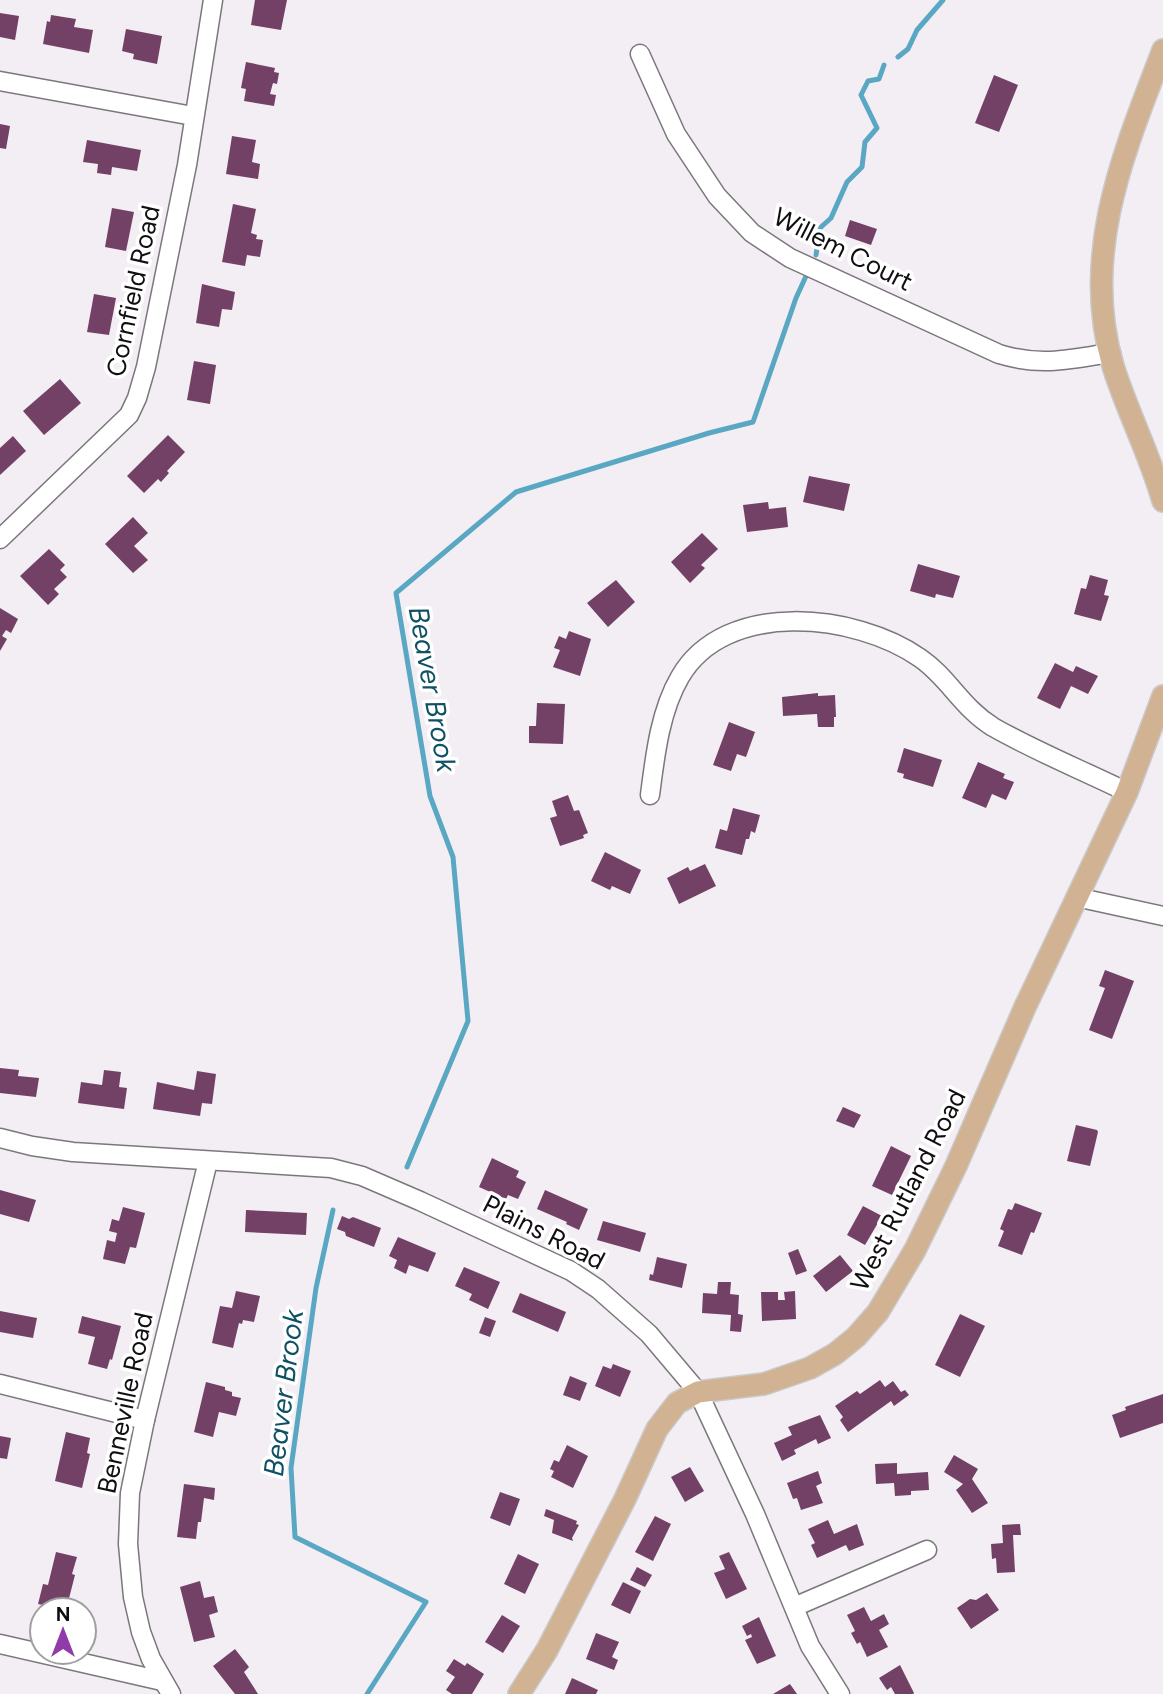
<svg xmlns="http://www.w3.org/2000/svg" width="1163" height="1694" viewBox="0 0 1163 1694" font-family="Figtree,sans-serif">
<rect width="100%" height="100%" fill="#f3eef3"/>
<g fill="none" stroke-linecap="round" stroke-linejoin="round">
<g stroke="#5aa7c3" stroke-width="5">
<polyline points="898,57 908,49 917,30 943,0"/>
<polyline points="816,255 820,228 831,218 847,182 862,167 865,142 877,128 861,95 868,81 879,79 884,65"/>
<polyline points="407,1167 468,1021 453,857 430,796 396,593 516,492 709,433 753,422 796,298 807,274"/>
<polyline points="333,1210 316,1288 291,1468 295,1537 426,1602 367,1694"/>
</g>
</g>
<g fill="#734166">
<polygon points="255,0 287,0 281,30 251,25"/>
<polygon points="0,13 19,16 15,40 0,37"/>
<polygon points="51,15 76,19 74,27 93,30 89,53 43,44 47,21 50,22"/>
<polygon points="126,29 162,36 157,64 133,59 134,54 122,51"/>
<polygon points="246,62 275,68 274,72 279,73 277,84 273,83 270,94 276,95 274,106 244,101 246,89 241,88"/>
<polygon points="994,75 1018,85 999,132 975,123"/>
<polygon points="0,124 10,126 6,149 0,148"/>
<polygon points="232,136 256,140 252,162 260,164 258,179 226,174"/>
<polygon points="87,140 141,150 137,171 112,167 111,175 97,173 98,164 83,162"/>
<polygon points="233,204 256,209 251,233 257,235 256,239 263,240 260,257 247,255 245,266 222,262"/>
<polygon points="112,208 134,212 126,251 105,247"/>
<polygon points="850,220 877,229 871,245 845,236"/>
<polygon points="202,284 235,292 232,310 222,309 219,327 196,323"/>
<polygon points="94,294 116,298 109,335 87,332"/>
<polygon points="194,361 216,365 210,404 187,400"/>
<polygon points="60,379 81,403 44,435 23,411"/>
<polygon points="168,435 185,452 167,471 169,473 161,482 158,479 144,493 127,476"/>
<polygon points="13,436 26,451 0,475 0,448"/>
<polygon points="809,476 850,484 844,511 803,502"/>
<polygon points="768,502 769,509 786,507 788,527 747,532 743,505"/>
<polygon points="133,517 148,533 134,546 148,560 133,573 105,544"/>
<polygon points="702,533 718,549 701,565 705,568 690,583 671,562"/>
<polygon points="49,549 65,565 60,570 67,577 54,589 59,594 48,605 20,576"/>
<polygon points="918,564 960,576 953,598 936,594 935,598 910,591"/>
<polygon points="1090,575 1108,580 1104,595 1109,596 1101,621 1074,614 1081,588 1086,589"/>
<polygon points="616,580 635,602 608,627 587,603"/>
<polygon points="0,608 18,619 11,633 6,630 2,636 7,639 0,651"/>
<polygon points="569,631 591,639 580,676 553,667 560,650 554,648 559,636 566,639"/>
<polygon points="1055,663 1073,672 1076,666 1098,676 1088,694 1071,686 1060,709 1037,698"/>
<polygon points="818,693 818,696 835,695 836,717 834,717 834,727 818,727 817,714 783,716 782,697"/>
<polygon points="537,703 565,704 563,744 529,743 529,726 536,726"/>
<polygon points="729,722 755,732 746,757 737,754 731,771 713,765"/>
<polygon points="904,748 942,760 933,787 903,778 904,774 897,772"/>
<polygon points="978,762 1005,774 1003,778 1014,782 1006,800 992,794 986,808 962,798"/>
<polygon points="568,795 574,811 579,810 588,833 583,835 584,838 560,846 550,818 557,816 552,801"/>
<polygon points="733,808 760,815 755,833 751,831 749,839 746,839 742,855 715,848 720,829 727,831"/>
<polygon points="605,852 641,870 630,894 612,886 610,890 591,881"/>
<polygon points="705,864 716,886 679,904 667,878 688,867 690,871"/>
<polygon points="1105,970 1134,981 1112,1039 1089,1030 1105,988 1099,986"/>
<polygon points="0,1068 19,1070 18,1076 39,1078 36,1097 0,1093"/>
<polygon points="104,1070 121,1072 119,1087 127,1088 124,1109 78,1103 81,1082 102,1085"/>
<polygon points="197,1071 216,1074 212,1104 202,1103 200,1116 153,1109 157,1082 194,1090"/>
<polygon points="843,1107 861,1115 854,1128 836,1121"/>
<polygon points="1076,1125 1097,1130 1098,1132 1090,1166 1067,1161"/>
<polygon points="891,1146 911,1156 892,1195 872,1186"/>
<polygon points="492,1158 519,1171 516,1177 526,1182 518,1199 508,1195 506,1199 479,1187"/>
<polygon points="0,1190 36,1200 29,1222 0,1214"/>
<polygon points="545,1190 588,1209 579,1230 566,1224 567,1222 537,1209"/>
<polygon points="1015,1203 1042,1213 1034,1233 1031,1232 1022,1255 998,1246 1004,1231 1000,1229 1008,1209 1012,1210"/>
<polygon points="863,1206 882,1216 865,1245 847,1235"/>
<polygon points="123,1207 145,1213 136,1248 130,1247 125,1264 103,1259 107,1240 115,1242 117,1233 109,1231 112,1219 119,1221"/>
<polygon points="246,1210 307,1213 306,1235 245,1232"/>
<polygon points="342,1216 349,1219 353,1217 381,1228 374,1247 346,1236 345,1232 337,1229"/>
<polygon points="603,1221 646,1233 640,1252 597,1240"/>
<polygon points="398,1237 436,1253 428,1272 409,1265 406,1274 394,1268 397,1260 389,1256"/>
<polygon points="798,1249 807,1271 796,1275 788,1253"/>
<polygon points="840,1255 853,1271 826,1292 813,1276"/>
<polygon points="657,1257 687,1264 682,1288 649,1280 650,1274 653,1275"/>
<polygon points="464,1267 500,1282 488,1309 469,1300 472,1294 455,1286"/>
<polygon points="718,1282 731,1282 730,1294 739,1295 738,1314 743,1315 741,1332 730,1331 731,1315 702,1313 703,1293 717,1294"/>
<polygon points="236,1291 260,1296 254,1322 243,1320 242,1324 239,1323 233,1348 212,1343 220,1306 232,1308"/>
<polygon points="795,1291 796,1319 762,1321 761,1292 778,1292 778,1300 785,1300 784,1292"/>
<polygon points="520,1293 566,1312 558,1332 512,1312"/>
<polygon points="0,1311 37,1318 33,1338 0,1332"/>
<polygon points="960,1314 985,1326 960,1377 935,1365"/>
<polygon points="82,1316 121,1326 112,1360 110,1359 107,1369 88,1364 95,1337 78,1333"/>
<polygon points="485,1317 496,1321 490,1337 479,1333"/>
<polygon points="613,1364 631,1371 620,1397 595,1386 603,1366 611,1369"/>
<polygon points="570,1376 587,1383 580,1401 563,1395"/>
<polygon points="880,1380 885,1387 893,1381 901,1392 905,1390 909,1395 894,1406 891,1401 848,1432 840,1420 843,1417 835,1406 857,1391 860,1394"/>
<polygon points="206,1382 225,1387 225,1390 232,1392 232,1396 241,1398 236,1416 219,1412 213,1437 194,1432"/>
<polygon points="1163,1394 1163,1423 1120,1438 1112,1415 1126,1410 1125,1407"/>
<polygon points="820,1415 831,1438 818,1444 816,1439 794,1450 796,1454 782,1461 774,1443 792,1435 788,1427"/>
<polygon points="66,1432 90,1438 87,1453 90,1454 82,1488 55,1481"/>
<polygon points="0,1436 11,1438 7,1459 0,1458"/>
<polygon points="567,1445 588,1456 573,1488 551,1477 554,1471 550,1469 554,1460 559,1462"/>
<polygon points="954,1455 978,1469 972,1479 988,1503 972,1513 956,1490 963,1484 944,1472"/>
<polygon points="897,1463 897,1474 928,1472 929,1490 911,1491 911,1495 895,1496 894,1483 876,1484 875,1464"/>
<polygon points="690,1467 704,1491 685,1502 671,1477"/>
<polygon points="818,1471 822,1483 816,1486 823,1503 801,1510 797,1498 793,1499 787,1483"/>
<polygon points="184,1484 215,1488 214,1500 204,1498 201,1522 198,1522 196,1539 177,1537"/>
<polygon points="500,1492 520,1499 510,1526 490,1518"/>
<polygon points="546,1509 577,1521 576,1524 579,1525 572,1538 573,1541 552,1533 554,1520 544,1516"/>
<polygon points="655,1516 671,1524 653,1561 635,1552"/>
<polygon points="828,1520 834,1534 857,1524 864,1545 849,1551 846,1545 817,1558 811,1545 815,1543 808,1529"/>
<polygon points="1020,1524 1021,1535 1013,1535 1015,1572 997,1573 996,1558 992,1559 991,1544 1003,1543 1002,1525"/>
<polygon points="56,1552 77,1557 72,1574 75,1575 66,1610 38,1604 43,1584 48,1585"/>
<polygon points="729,1552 747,1589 726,1599 714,1573 725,1569 719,1556"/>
<polygon points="518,1554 539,1564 525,1594 504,1584"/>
<polygon points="637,1567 652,1575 645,1587 630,1580"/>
<polygon points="200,1581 204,1598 214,1596 218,1612 209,1615 215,1637 194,1642 180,1587"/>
<polygon points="623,1582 641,1591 630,1614 611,1605"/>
<polygon points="987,1593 999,1610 971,1629 957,1608 970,1599 976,1600"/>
<polygon points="864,1607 871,1621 884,1614 889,1624 879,1630 888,1647 867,1657 860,1642 857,1644 851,1633 855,1631 847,1615"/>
<polygon points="502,1615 520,1626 503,1653 485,1642"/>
<polygon points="759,1617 776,1656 757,1664 745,1640 752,1637 751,1634 747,1636 742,1626"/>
<polygon points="596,1633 619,1642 612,1657 618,1660 614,1670 586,1659"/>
<polygon points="235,1649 249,1667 244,1672 258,1694 235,1694 213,1666"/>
<polygon points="454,1659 465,1666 467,1663 484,1674 472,1694 452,1694 446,1690 455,1677 446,1671"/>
<polygon points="900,1665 914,1693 913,1694 895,1694 891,1687 887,1690 879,1678"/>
<polygon points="572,1678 598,1690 596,1694 565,1694"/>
<polygon points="790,1684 797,1694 773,1694"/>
</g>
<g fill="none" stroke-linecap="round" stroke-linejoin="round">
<g stroke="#7b777c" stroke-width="21">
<g id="minor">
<path d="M640,54L676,134L717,196L752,233L790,258L999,354C1042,367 1068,359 1111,353"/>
<polyline points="0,81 193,116"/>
<polyline points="0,539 129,415 137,398 146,367 187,165 213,0"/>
<path d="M650,795C655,756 660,711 680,677C725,599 856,613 920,658C948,677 962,708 993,727C1035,751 1082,770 1127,792"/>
<polyline points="1076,897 1163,916"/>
<polyline points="0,1138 32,1146 73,1152 331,1168 362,1176 420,1201 571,1271 598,1289 649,1334 698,1392 755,1514 810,1646 840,1694"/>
<polyline points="0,1384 145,1420"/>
<polyline points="794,1607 927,1550"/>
<polyline points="0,1644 162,1681"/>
<polyline points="171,1694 151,1659 141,1632 133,1597 128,1544 130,1493 145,1420 208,1161"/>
</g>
</g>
<g stroke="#cacaca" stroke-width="24">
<g id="major">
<path d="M1163,50C1124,152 1080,254 1113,366C1127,411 1150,455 1163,501"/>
<polyline points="519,1694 547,1650 625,1499 657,1429 677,1403 698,1392 764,1384 810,1368 835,1354 856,1337 878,1312 915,1250 956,1166 1025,1007 1127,792 1163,696"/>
</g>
</g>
<use href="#minor" stroke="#fff" stroke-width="18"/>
<use href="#major" stroke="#d1b292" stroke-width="21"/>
</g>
<g text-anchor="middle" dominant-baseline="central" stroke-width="7" stroke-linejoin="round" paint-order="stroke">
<g font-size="26" fill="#100e10" stroke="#fff">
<text transform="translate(843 249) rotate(27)">Willem Court</text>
<text transform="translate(133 291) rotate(-78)">Cornfield Road</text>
<text transform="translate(908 1190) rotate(-63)">West Rutland Road</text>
<text transform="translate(544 1232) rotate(27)">Plains Road</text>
<text transform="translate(125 1403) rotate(-78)">Benneville Road</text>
</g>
<g font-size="28" font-style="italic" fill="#0e5064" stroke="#fff">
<text transform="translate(433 689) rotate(80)">Beaver Brook</text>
<text transform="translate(283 1393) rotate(-83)">Beaver Brook</text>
</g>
</g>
<g transform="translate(63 1631)"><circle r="33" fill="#ffffff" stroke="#9f9f9f" stroke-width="2"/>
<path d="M0-5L12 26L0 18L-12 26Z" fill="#903ba9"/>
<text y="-10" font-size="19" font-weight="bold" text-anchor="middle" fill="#100e10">N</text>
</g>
</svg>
